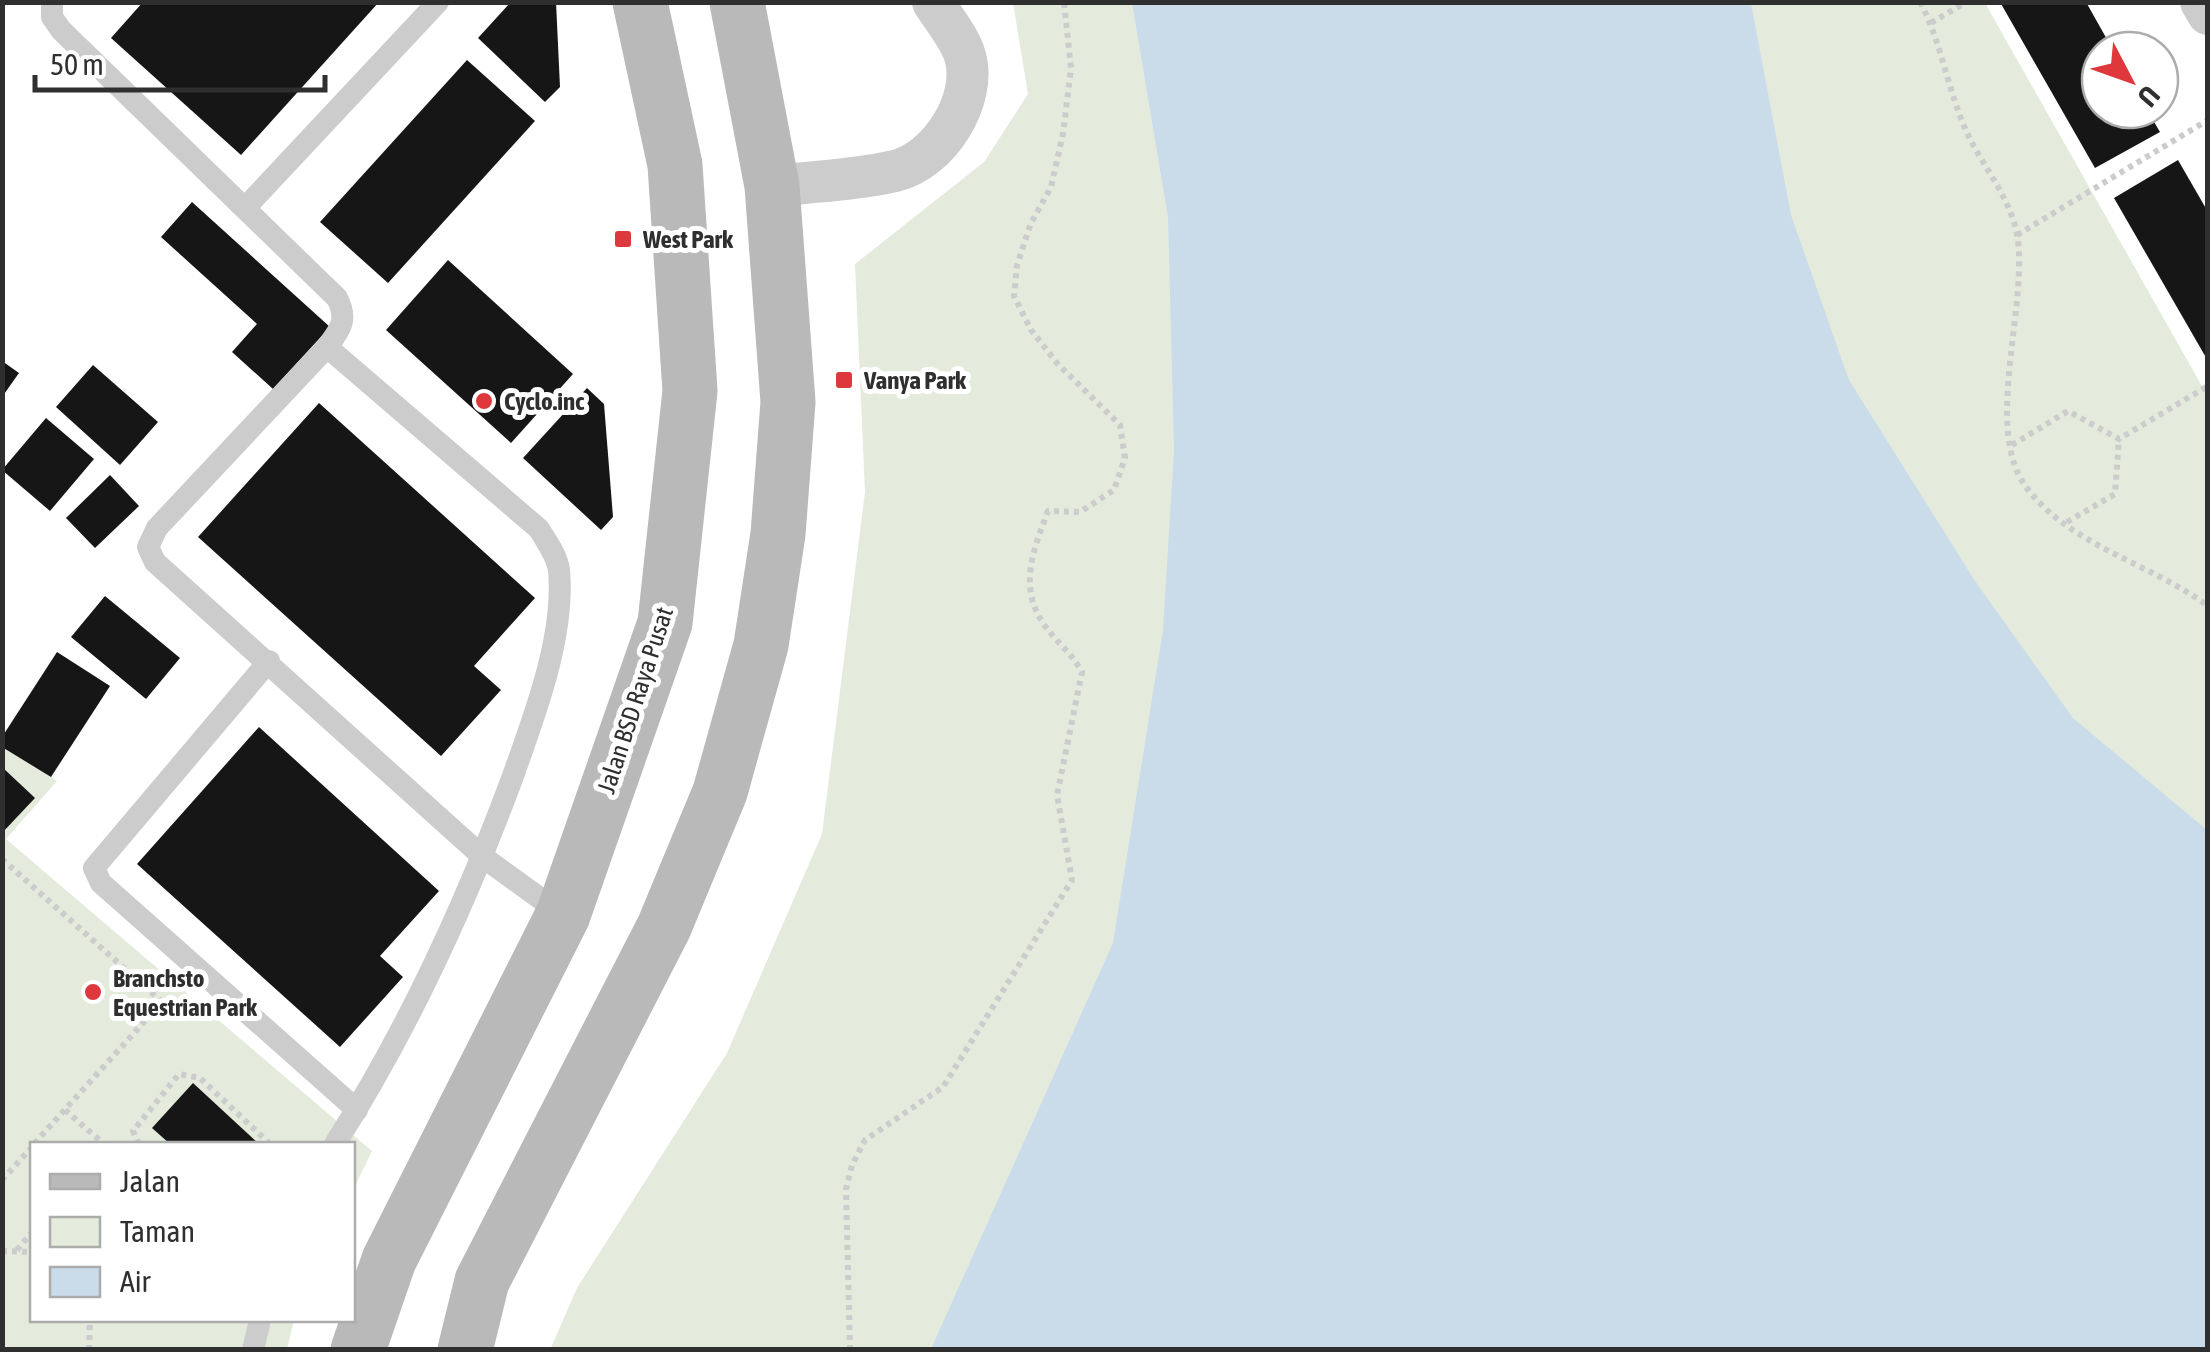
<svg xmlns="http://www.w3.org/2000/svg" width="2210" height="1352" viewBox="0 0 2210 1352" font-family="'Asap Condensed',sans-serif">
<rect width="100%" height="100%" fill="#fff"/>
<g fill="#e4ebdd">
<polygon points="1013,3 1985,3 2207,395 2207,1349 550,1350 577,1288 727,1053 822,834 865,492 855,264 984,162 1028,94"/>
<polygon points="3,746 57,781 6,839 372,1151 353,1190 352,1144 32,1144 32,1320 294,1320 287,1349 3,1349"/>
</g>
<polygon fill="#cadcea" points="1132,3 1751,3 1791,215 1849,380 1975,581 2073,718 2207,830 2207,1349 931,1349 1113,943 1163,630 1174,450 1168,217"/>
<g fill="#161616">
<polygon points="143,2 379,2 241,155 111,38"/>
<polygon points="511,2 556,2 560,87 545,102 478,38"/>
<polygon points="2000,2 2086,2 2113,50 2100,50 2100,110 2147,110 2160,132 2095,168"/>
<polygon points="467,60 535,121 388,283 320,222"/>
<polygon points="2178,160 2208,212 2208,361 2114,198"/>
<polygon points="192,202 330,327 273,389 232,352 257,324 161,237"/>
<polygon points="448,260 573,374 511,443 386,330"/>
<polygon points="2,361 19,373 2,397"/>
<polygon points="93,365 158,422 120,465 56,407"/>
<polygon points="587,388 604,404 613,517 601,530 523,458"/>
<polygon points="319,403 535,598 474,666 501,690 441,756 198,537"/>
<polygon points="46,418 94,459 50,511 2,470"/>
<polygon points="110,475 139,506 95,548 66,518"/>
<polygon points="105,596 180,658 146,699 71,637"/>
<polygon points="57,652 110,686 51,777 2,747 2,737"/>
<polygon points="259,727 439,891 380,956 403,977 340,1047 137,864"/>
<polygon points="2,767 35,798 2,833"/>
<polygon points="193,1083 259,1144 170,1144 152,1128"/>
</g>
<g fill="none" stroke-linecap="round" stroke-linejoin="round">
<g stroke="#ccc" stroke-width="6" stroke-dasharray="5 5" stroke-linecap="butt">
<path d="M1920,2C1943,45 1948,95 1970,139C1986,170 2010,199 2017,234C2029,304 1984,424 2024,484C2065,544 2152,564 2208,606"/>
<polyline points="1931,23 1966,2"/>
<polyline points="2017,235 2208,120"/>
<polyline points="2012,445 2068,411 2119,439 2208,386"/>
<polyline points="2067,522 2115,494 2119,439"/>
<polyline points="2,859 162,1002 34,1144"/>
<polyline points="65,1110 104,1144"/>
<polyline points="139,1144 133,1131 179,1074 200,1078 270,1144"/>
<polyline points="2,1180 32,1147"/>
<polyline points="17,1250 32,1232"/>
<polyline points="2,1251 32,1252"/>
<polyline points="89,1350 90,1320"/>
<path d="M850,1350L846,1189L852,1165L865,1140L943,1087L1072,880L1057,795L1082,672C1071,652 1055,641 1043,623C1018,586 1034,548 1048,511L1080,512L1114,490L1125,458L1120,425L1057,363L1031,330L1014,296L1017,265L1031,223L1051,187L1063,134L1071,68L1064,2"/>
</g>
<g stroke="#ccc" stroke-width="22">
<path d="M52,2V17L61,30L337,298C348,319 341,329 327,347L539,529C546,541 557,555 559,570C565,636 535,714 513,776C465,906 409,1028 335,1144"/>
<polyline points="245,208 438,2"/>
<polyline points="327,347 157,528 148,547 155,562 483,857 563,915"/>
<polyline points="269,661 94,868 101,883 357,1110"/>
<polyline points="253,1350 260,1320"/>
</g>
<g stroke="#ccc" stroke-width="42">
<polyline points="2201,2 2208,14"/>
<path d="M772,186C812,182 855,180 895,171C939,161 978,99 965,56C960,38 943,18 933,2"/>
</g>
<g stroke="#b9b9b9" stroke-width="55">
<polyline points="358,1350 389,1260 563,915 665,623 690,391 675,165 640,2"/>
<polyline points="465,1350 482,1281 664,927 720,792 761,645 778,534 788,402 772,186 737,2"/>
</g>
</g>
<g fill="#de383c" stroke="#fff" stroke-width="4">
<rect x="613" y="229" width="20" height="20" rx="5"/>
<rect x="834" y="370" width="20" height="20" rx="5"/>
<circle cx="484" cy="401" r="10"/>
<circle cx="93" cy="992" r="10"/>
</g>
<g text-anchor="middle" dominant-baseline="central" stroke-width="10" stroke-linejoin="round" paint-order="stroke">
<g font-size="25" font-weight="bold" fill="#2f2f2f" stroke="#fff" text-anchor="start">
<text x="643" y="239">West Park</text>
<text x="864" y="380">Vanya Park</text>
<text x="504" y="401">Cyclo.inc</text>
<text x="113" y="978">Branchsto<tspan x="113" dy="29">Equestrian Park</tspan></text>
</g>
<g font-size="25" fill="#2f2f2f" stroke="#fff">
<text transform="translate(635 700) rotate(-72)">Jalan BSD Raya Pusat</text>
</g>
</g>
<rect width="2210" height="1352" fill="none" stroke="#2f2f2f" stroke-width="10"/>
<rect x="30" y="1142" width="325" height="180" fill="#ffffff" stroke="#acacac" stroke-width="2.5"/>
<rect x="50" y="1174" width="50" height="15" fill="#b9b9b9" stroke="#acacac" stroke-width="2.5"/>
<text x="120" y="1192" font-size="30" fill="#2f2f2f">Jalan</text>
<rect x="50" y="1217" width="50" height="30" fill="#e4ebdd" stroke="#acacac" stroke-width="2.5"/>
<text x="120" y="1242" font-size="30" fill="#2f2f2f">Taman</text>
<rect x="50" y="1267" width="50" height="30" fill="#cadcea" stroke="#acacac" stroke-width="2.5"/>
<text x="120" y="1292" font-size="30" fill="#2f2f2f">Air</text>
<g transform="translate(2130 80) rotate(131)"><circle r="48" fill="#ffffff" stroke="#acacac" stroke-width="2.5"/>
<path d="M0-8L18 38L0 25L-18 38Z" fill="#de383c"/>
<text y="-15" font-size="28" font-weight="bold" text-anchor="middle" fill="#2f2f2f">U</text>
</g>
<path d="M35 75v15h290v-15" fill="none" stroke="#2f2f2f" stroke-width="5"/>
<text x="50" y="75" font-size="30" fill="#2f2f2f" stroke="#ffffff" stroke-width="8" paint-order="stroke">50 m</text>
</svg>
